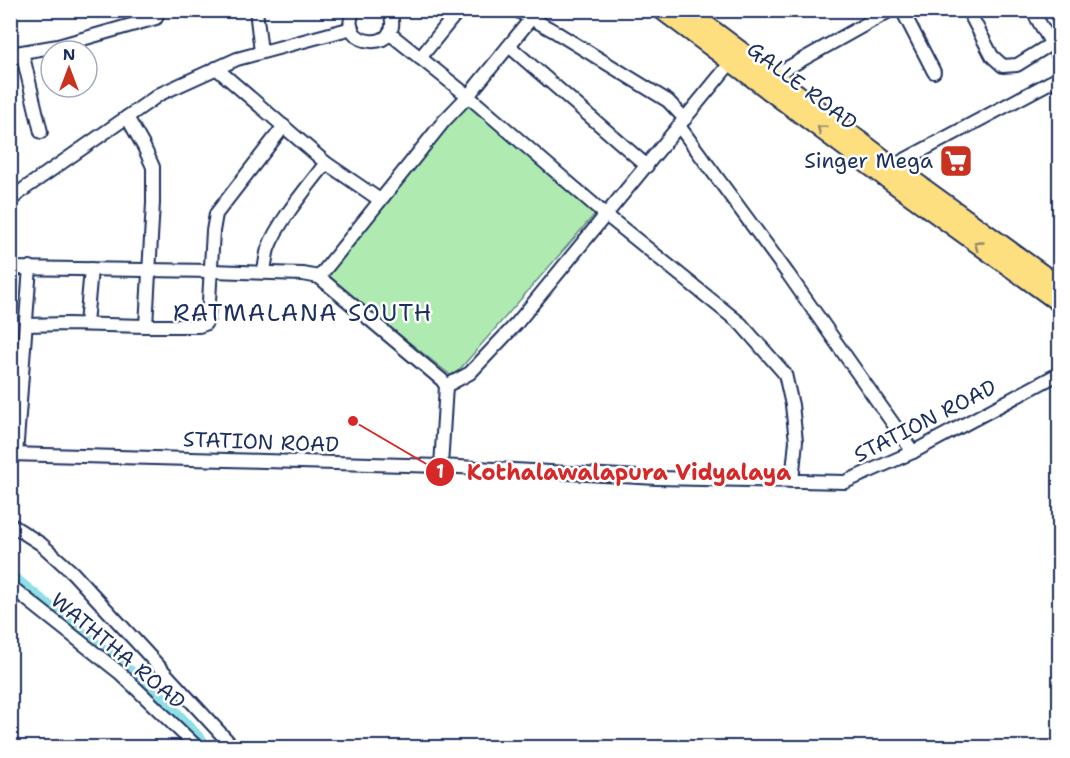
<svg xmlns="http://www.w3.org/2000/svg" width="1070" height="758" viewBox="0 0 1070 758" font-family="'Shantell Sans',sans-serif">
<rect width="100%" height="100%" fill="#fff"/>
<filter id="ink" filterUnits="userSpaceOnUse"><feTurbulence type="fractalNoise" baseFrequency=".0167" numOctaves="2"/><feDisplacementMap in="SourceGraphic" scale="12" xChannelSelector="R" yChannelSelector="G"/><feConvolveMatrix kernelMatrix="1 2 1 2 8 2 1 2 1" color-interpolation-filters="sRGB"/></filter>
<g filter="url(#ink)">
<polygon fill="#afebb1" stroke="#658d88" stroke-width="1.5" points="468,101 595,214 453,377 324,275"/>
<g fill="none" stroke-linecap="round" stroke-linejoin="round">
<polyline stroke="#8edfe6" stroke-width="10" points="10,574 163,697 209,748"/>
<g stroke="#1b2f5e" stroke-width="16">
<g id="minor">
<polyline points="256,10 261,52"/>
<path d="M354,10C334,49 408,54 389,10"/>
<polyline points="516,10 554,31 668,101 685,119"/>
<polyline points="902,10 934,72"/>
<polyline points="968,10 992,56 1003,66 1017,65 1051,44"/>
<polyline points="1032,10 1060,58"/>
<polyline points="389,33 468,96 606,215 741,324 785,374 792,405 796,441 792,481"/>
<polyline points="509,46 647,166"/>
<polyline points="22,52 41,132"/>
<polyline points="10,54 58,46 156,18 158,10"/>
<polyline points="420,58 459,10"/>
<polyline points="216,68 326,163 380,200"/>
<polyline points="773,76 891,10"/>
<polyline points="679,126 788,274 913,452"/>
<polyline points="893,166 1060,77"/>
<polyline points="10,201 24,189 160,94 237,59 352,28"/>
<polyline points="10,268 212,271 303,274 319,277 442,380 446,386 441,466"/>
<path d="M264,272C265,265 266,256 268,249C277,223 309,185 326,163"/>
<polyline points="319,277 444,121 468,96 538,10"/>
<polyline points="86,324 91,269"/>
<polyline points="26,325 67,324 146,326 153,203 153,167 144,147 127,117"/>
<polyline points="146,326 199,326 205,324 208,319 213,231 216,214 284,126"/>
<polyline points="446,386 470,373 517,323 732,61"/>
<polyline points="10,454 441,466 657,478 845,482 913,452 1060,373"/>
<polyline points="16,455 30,267"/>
<polyline points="10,524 41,544 73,573 234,748"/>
<polyline points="10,586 120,673 198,748"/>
</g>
</g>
<g stroke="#1b2f5e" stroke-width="22">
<g id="highway">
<polyline points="662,10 885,177 1060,303"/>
<polyline points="686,10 893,166 1060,287"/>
</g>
</g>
<use href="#minor" stroke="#fff" stroke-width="12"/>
<use href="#highway" stroke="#fedf80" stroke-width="18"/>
</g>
<defs><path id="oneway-chevron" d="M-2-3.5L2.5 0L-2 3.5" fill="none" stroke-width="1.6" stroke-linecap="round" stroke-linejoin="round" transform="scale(1.5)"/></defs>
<g stroke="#8c876f">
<use href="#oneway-chevron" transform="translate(821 129) rotate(-143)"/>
<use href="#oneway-chevron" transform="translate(978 245) rotate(-144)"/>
</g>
</g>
<defs>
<g id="supermarket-square" transform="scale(1.725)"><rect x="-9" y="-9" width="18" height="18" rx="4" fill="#c8321e" stroke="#fff"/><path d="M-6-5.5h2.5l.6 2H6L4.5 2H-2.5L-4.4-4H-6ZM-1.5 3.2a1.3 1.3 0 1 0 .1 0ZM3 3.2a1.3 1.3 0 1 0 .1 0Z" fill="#fff"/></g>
</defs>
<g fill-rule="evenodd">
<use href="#supermarket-square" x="956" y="161"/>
</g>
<g text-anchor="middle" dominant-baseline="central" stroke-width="5" stroke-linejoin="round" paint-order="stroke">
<g font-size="21" fill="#1b2f5e" stroke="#fff">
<text transform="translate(802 86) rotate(37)">GALLE ROAD</text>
<text transform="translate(925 421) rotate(-27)">STATION ROAD</text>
<text transform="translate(261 442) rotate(2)">STATION ROAD</text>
<text transform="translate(118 651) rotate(40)">WATHTHA ROAD</text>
</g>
<g font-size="21" fill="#1b2f5e" stroke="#fff" text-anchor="end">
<text x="933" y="161">Singer Mega</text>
</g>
<g font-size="24" letter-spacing="1.5" fill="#1b2f5e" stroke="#fff">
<text x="303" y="313">RATMALANA SOUTH</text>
</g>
</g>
<path fill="none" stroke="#d62828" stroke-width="2" d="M353 421L440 472"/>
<g fill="#d62828" stroke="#fff" stroke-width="2">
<circle cx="353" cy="421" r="6"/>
<circle cx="440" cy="472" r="15"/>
</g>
<g font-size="18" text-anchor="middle" font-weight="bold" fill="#fff">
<text x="440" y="478">1</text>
</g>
<g font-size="22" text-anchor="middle" font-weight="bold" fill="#d62828" stroke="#fff" stroke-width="5" stroke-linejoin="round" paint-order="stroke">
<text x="629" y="480">Kothalawalapura Vidyalaya</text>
</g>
<rect width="1070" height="758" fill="none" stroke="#fff" stroke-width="36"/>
<rect x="18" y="18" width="1034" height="722" fill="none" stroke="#1b2f5e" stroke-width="2" filter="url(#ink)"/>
<g transform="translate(69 69)"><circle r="28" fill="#ffffff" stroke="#a4acbf" stroke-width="1.5"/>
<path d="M0-4.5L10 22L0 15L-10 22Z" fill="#c8321e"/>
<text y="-9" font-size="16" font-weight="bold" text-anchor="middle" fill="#1b2f5e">N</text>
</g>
</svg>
